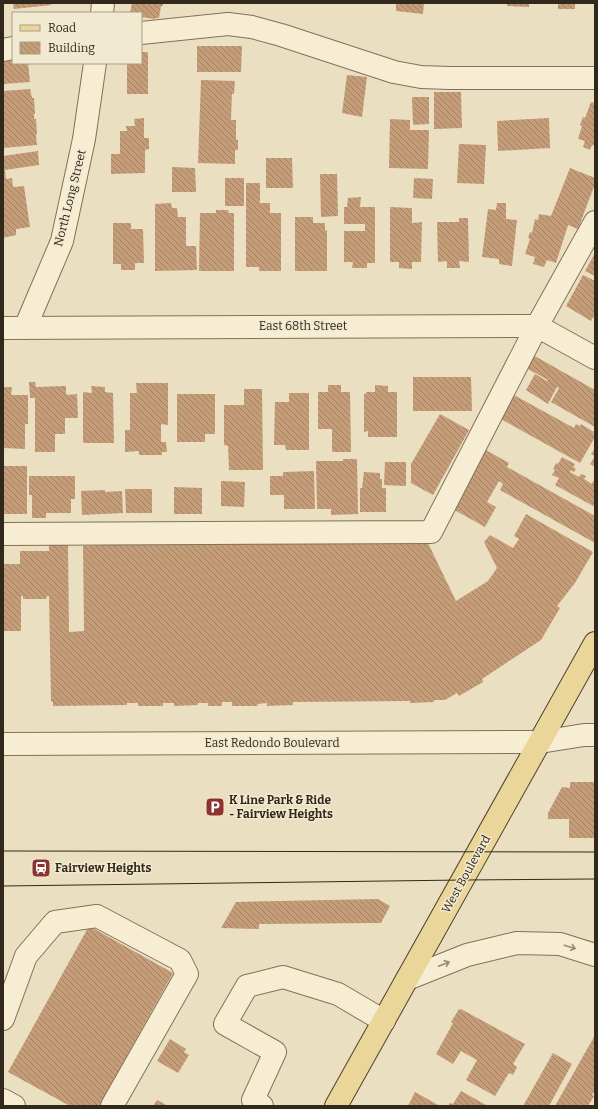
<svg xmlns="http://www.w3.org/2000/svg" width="598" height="1109" viewBox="0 0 598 1109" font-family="Bitter,serif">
<defs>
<pattern id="building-back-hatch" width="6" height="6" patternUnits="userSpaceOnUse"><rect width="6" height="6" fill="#c59d79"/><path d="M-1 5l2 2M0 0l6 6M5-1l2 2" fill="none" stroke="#a18063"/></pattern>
</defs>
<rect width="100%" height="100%" fill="#eae0c1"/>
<g fill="url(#building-back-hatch)">
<polygon points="13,3 51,3 51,5 14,9"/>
<polygon points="132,3 163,3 163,6 161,6 159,18 155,18 155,19 141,17 141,13 130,13"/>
<polygon points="396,3 424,3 423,14 396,11"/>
<polygon points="507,3 529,3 529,7 507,6"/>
<rect x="558" y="3" width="17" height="6"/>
<polygon points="197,46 242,46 241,72 197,72"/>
<polygon points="141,52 148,52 148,94 127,94 127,63 141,63"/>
<polygon points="13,59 13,63 28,63 30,82 3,84 3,60"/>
<polygon points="347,75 367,77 362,117 342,113"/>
<polygon points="201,80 235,81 234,94 232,94 231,120 236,120 236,140 238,140 238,150 235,150 235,164 198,163"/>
<polygon points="30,89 32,98 34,98 35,114 34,114 34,119 36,119 37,134 36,135 37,145 3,148 3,91"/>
<polygon points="434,92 461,92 462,128 434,129"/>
<polygon points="412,97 429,97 429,124 413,125"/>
<polygon points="591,102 595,103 595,146 592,145 590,150 583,147 585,141 578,139 582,126 580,125 583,117 585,118"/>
<polygon points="144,118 144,138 149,138 149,149 145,150 145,173 111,174 111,154 120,154 120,131 127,131 126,126 135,126 134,119"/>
<polygon points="549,118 550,148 498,151 497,121"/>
<polygon points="390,119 410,120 410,130 429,130 428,169 389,168"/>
<polygon points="459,144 486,145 484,184 457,183"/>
<polygon points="38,151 39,165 5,170 6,179 12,178 13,187 24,186 30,227 16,229 16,235 3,238 3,156"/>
<polygon points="266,158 292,158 293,188 266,188"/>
<polygon points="172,167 195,168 196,192 172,192"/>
<polygon points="570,168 595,178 595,184 578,229 568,225 556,263 547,260 544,267 533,264 535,257 525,254 530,239 528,238 530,232 532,233 535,219 538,220 539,214 551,216"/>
<polygon points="320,174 337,174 338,216 321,217"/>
<rect x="225" y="178" width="19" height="28"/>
<polygon points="414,178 433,179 432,199 413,198"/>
<polygon points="246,183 260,183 260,203 270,203 270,213 281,213 281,271 259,271 259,267 246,267"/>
<polygon points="361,197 360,207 375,207 375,263 367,263 367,268 352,268 353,262 344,262 344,231 365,231 365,224 344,224 344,207 347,207 348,198"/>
<polygon points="171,203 172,208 177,208 178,217 186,217 186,246 196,246 197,270 155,271 155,204"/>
<polygon points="497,203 506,203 506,219 517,220 512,266 499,264 499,259 482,257 488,209 496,210"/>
<polygon points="390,207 412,208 412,223 422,222 421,262 412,262 412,269 399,268 399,262 390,262"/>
<polygon points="216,210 228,210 229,213 234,213 234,271 199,271 200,213 216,213"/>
<polygon points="295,217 313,217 313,223 325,223 325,231 327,230 327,271 295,271"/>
<polygon points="459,218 468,218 469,262 459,261 460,268 447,268 447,261 438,262 437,222 459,222"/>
<polygon points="113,223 131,223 131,229 143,229 144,263 135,263 135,270 121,270 121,264 113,264"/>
<polygon points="595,253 595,276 585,271"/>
<polygon points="583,275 595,281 595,314 591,321 566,306"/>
<polygon points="533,355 595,390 595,427 551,402 559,388 557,387 548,404 526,390 535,374 547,381 548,380 526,368"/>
<polygon points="413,377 471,377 472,411 413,411"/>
<polygon points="29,382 35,382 36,387 66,386 66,393 67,395 77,394 78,418 65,418 65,434 55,434 55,452 35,452 35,398 30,398"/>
<polygon points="136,383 168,383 168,425 161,424 161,442 166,442 167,452 162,452 162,455 139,455 139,451 125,452 125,430 130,430 130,393 137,393"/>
<polygon points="328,385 341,385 341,392 350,392 351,452 332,452 332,429 318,429 318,392 328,392"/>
<polygon points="375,385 388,386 388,392 397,392 397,437 368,437 368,431 364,432 364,394 366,394 366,392 375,392"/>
<polygon points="91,386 105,387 105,392 113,393 114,443 83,443 83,392 92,393"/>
<polygon points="3,387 12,387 11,395 28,395 28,424 25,424 25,449 3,448"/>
<polygon points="244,389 262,389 263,470 229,470 228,446 224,445 224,405 244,405"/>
<polygon points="289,393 309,393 309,450 286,450 285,445 274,445 275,402 289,402"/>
<polygon points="177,394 215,394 215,434 205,434 205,442 177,442"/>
<polygon points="512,394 574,428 576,424 580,426 581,424 594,432 593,434 595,435 595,437 580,463 499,418"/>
<polygon points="440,414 469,430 433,495 411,483 411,464"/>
<polygon points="595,448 595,467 590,464 595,456 591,454"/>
<polygon points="484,449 509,463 507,467 595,516 595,543 500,490 503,484 499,481 487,502 496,507 485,527 451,508"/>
<polygon points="562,457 575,464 573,467 576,469 574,472 571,470 570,472 579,477 581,474 586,476 584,479 592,484 593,481 595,481 595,507 555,485 559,478 552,475 555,470 553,469 556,463 558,464"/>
<polygon points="343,459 357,459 358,514 331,515 331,509 317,509 316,461 343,461"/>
<polygon points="385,462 406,462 406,486 384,485"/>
<rect x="3" y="466" width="24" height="48"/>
<polygon points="314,471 315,509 284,509 284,495 270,495 270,476 283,476 283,472"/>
<polygon points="364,472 380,473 380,479 382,479 382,488 386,488 386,512 360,512 360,488 362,488"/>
<polygon points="29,476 75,476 75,499 71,499 71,513 46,513 46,518 32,518 32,495 29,495"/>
<polygon points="221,481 245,482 244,507 221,506"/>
<polygon points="174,487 202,488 202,514 174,514"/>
<polygon points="125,489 152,489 152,513 126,513"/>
<polygon points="105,490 105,492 122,491 123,513 82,515 81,491"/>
<polygon points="526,514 593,552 575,583 557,606 560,608 541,640 482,679 483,682 459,696 457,693 445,700 434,700 434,702 410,703 410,701 293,702 293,705 267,706 267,703 257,704 258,706 232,706 232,702 222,702 222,706 208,706 208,703 198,703 198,705 174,706 174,703 163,703 163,706 138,706 138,703 127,703 127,705 53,706 53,702 51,701 49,596 47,596 46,599 23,599 23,596 21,596 21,631 3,631 3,564 20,564 20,551 49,551 49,545 68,545 69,632 84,631 83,546 102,545 102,542 426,539 456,601 488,581 497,568 484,542 490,535 513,548 519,539 514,536"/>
<polygon points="570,782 595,782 595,838 569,838 569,819 548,819 548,813 562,787 570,788"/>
<polygon points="378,899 390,906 381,923 259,924 259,929 221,928 236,902"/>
<polygon points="89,926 173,973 99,1106 70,1106 8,1072"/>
<polygon points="459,1009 460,1010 461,1009 525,1044 513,1064 517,1067 513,1075 509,1073 495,1096 466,1080 477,1060 461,1051 453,1064 436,1054 453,1023 451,1022"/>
<polygon points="595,1035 595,1090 592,1095 594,1096 588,1106 555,1106"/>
<polygon points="170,1039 186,1049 184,1052 189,1055 178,1073 157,1061"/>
<polygon points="553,1053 572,1064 549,1106 523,1106"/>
<polygon points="461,1091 488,1106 448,1106 450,1103 453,1104"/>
<polygon points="415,1092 440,1106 408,1106"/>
<polygon points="157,1100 168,1106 153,1106"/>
</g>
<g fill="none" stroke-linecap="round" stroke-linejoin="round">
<g stroke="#82715a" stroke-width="24">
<g id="minor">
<polyline points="102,13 103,3"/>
<polyline points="141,33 228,24 252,27 281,35 394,72 421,77 449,78 595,78"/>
<polyline points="3,50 13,48"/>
<polyline points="3,328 537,326 595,358"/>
<polyline points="25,328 62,241 84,139 95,63"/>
<polyline points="3,534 431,532 537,326 595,222"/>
<polyline points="3,744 540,742 584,735 595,735"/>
<polyline points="407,979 467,955 517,943 560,944 595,955"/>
<polyline points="3,1019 26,956 55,922 97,916 180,960 187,974 112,1106"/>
<polyline points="3,1100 14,1106"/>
<polyline points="262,1106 253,1100 275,1052 225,1024 247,986 283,977 338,994 384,1021"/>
</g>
</g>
<g stroke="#503f2e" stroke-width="24">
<polyline id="major" points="336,1106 595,643"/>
</g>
<use href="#minor" stroke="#f6edd3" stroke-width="22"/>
<use href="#major" stroke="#ebd69a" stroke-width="22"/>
<g stroke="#32291d" stroke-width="1">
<polyline points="3,851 595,852"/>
<polyline points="3,886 463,880 595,879"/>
</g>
</g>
<defs><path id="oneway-shaft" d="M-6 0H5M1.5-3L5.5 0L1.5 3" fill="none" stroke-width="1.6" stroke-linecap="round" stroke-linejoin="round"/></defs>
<g stroke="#948b78">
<use href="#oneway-shaft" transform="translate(570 947) rotate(17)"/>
<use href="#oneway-shaft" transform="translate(444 964) rotate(-21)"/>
</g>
<defs>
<g id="parking-square" transform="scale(1)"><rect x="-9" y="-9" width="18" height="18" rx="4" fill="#8c332f" stroke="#f2ead0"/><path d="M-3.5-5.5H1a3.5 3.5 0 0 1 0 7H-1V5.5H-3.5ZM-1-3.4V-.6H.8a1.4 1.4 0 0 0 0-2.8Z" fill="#fff"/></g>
<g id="station-square" transform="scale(1)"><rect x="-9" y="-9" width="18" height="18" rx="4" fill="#8c332f" stroke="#f2ead0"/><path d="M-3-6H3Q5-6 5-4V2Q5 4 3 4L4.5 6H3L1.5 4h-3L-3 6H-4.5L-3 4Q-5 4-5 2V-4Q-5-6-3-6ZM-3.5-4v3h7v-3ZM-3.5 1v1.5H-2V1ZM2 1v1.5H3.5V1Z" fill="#fff"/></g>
</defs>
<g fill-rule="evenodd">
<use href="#parking-square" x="215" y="807"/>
<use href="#station-square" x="41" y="868"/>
</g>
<g text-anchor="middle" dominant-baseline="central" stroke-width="3" stroke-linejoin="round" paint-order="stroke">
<g font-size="12" fill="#32291d" stroke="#f2ead0">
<text transform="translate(70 198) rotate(-76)">North Long Street</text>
<text x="303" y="326">East 68th Street</text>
<text x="272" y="743">East Redondo Boulevard</text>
<text transform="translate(466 874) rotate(-61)">West Boulevard</text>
</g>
<g font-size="12" font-weight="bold" fill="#32291d" stroke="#f2ead0" text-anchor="start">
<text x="229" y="800">K Line Park &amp; Ride<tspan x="229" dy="14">- Fairview Heights</tspan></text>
<text x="55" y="868">Fairview Heights</text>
</g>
</g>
<rect width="598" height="1109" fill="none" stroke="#32291d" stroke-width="8"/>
<rect x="12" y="12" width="130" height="52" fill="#f2ead0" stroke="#a59d88"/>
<rect x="20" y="25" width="20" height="6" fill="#ebd69a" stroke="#a59d88"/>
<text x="48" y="32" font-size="12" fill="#32291d">Road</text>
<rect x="20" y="42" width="20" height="12" fill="url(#building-back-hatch)" stroke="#a59d88"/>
<text x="48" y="52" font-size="12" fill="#32291d">Building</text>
</svg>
